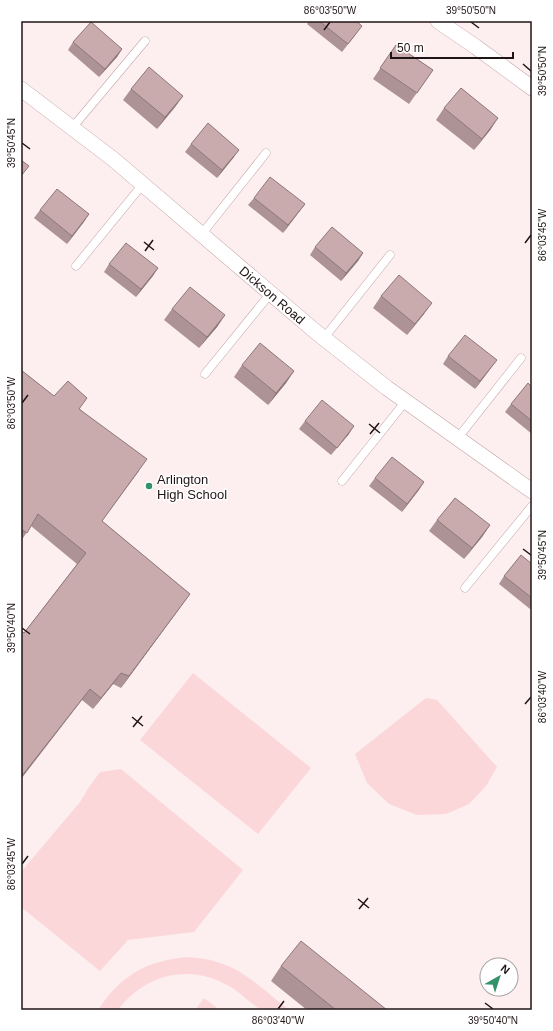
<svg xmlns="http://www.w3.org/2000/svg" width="553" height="1031" viewBox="0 0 553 1031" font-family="Helvetica,sans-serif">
<rect width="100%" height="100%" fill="#fdeff0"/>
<g fill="#fcd7da">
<polygon points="193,673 311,768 258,834 140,740"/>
<polygon points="426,698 437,700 497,767 486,786 469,804 446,814 417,815 389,804 367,783 355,754"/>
<polygon points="121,769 243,870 194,932 128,940 100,971 21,907 21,872 80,802 89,787 100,772"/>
<path d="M189,957C199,958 210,959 220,963C246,971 267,993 289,1010C282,1010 266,1012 261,1009C250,1004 240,992 229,986C190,963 145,974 118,1010H98C121,975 147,960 189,957Z"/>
<polygon points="204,998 220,1010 195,1010"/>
</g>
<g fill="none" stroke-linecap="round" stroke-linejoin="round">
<g stroke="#c3a4a7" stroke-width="9">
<g id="lane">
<polyline points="72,128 145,41"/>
<polyline points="201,235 266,153"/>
<polyline points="76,266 143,184"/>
<polyline points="324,338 390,255"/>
<polyline points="205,374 270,294"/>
<polyline points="457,439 521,358"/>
<polyline points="342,481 405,402"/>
<polyline points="465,588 532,506"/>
</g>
</g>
<g stroke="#c3a4a7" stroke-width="16">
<g id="street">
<polyline points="438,21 476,47 532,88"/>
<path id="s1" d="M21,89L113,159L316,332L387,388L532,491"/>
</g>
</g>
<use href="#lane" stroke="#fff" stroke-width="8"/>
<use href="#street" stroke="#fff" stroke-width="15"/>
</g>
<g fill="#ad9395">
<polygon points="309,21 356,21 356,34 342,52 307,24"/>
<polygon points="73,42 122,49 117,57 99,77 68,50"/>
<polygon points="396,45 433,70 409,104 373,79"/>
<polygon points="131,89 183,96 175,107 157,129 123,100"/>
<polygon points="444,108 491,129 474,150 436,120"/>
<polygon points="191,144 234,157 217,178 185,152"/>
<polygon points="254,198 305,204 283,233 248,205"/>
<polygon points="40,210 89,214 67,244 34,218"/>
<polygon points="315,247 363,253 358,261 341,281 310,255"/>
<polygon points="109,264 158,268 136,297 104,272"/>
<polygon points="381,296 424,314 407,335 373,308"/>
<polygon points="172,309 225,315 217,327 199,348 164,320"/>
<polygon points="448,356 491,368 475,389 443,364"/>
<polygon points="242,365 294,371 286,383 268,405 234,377"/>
<polygon points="21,370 54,396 80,409 139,471 102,521 190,594 121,688 113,684 93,709 82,700 24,633 77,564 31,526 21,541"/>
<polygon points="532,387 532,434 505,412 511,404"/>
<polygon points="305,421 349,434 331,455 299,429"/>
<polygon points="375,478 424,482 402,512 369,486"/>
<polygon points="437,520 490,525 482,537 464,559 429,531"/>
<polygon points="532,564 532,607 530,609 499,584 504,576"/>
<polygon points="281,966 387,1010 307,1010 271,981"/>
</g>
<g fill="#8d7879">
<polygon points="122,49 117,57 99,77 105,69"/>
<polygon points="183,96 175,107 157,129 165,117"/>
<polygon points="498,118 491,129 474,150 482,139"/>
<polygon points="239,150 234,157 217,178 222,170"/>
<polygon points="305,204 299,212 283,233 288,225"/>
<polygon points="89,214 84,222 67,244 72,236"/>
<polygon points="363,253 358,261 341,281 346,273"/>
<polygon points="158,268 153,276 136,297 141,289"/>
<polygon points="432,303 424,314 407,335 415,324"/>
<polygon points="225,315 217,327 199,348 207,337"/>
<polygon points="497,360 491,368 475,389 480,381"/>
<polygon points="294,371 286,383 268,405 276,393"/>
<polygon points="354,426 349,434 331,455 337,448"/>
<polygon points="424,482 419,490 402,512 407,504"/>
<polygon points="490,525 482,537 464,559 472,548"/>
<polygon points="190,594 182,605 121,688 129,676"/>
<polygon points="121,673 113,684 93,709 101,698"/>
<polygon points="90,689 82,700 21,779 21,777"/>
</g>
<g fill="#c9abad" stroke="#8d7879">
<polygon points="319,21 356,21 362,26 348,44"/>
<polygon points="91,22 122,49 105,69 73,42"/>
<polygon points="396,45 433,70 417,93 380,68"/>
<polygon points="149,67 183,96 165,117 131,89"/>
<polygon points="461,88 498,118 482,139 444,108"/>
<polygon points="208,123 239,150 222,170 191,144"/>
<polygon points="21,160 29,166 21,176"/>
<polygon points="270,177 305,204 288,225 254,198"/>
<polygon points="57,189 89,214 72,236 40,210"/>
<polygon points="332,227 363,253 346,273 315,247"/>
<polygon points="126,243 158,268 141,289 109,264"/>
<polygon points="399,275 432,303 415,324 381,296"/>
<polygon points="190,287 225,315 207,337 172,309"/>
<polygon points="465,335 497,360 480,381 448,356"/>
<polygon points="260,343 294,371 276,393 242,365"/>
<polygon points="21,370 54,396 68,381 87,398 79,409 147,459 102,521 190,594 129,676 121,673 101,698 90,689 21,777 21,630 24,633 86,553 38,514 27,533 21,529"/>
<polygon points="528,383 532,387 532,421 511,404"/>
<polygon points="322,400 354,426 337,448 305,421"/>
<polygon points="392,457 424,482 407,504 375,478"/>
<polygon points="455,498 490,525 472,548 437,520"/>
<polygon points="521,555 532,564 532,598 504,576"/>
<polygon points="301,941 387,1010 336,1010 281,966"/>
</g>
<path fill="none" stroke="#201516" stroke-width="1.5" d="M471,22L479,28M324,30L330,22M523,64L531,71M22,143L30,149M144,242L154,250M525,243L531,235M145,251L153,240M22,403L28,395M369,424L380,433M370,434L379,423M523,549L531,555M22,628L30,634M525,704L531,697M132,717L143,726M133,727L142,716M22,864L28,856M358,899L369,908M359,909L368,898M485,1003L493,1009M278,1009L284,1001"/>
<circle fill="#34926b" stroke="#fff" stroke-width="1.5" cx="149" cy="486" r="4"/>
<g text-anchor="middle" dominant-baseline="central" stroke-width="3" stroke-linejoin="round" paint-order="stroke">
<g font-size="13" fill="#201516" stroke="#fff">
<text stroke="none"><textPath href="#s1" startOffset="325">Dickson Road</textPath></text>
</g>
<g font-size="13" fill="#201516" stroke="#fff" text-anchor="start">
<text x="157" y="479">Arlington<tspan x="157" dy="15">High School</tspan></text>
</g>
</g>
<rect width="553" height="1031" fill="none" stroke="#ffffff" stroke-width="44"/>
<g transform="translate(499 977) rotate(39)"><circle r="19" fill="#ffffff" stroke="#a6a1a2"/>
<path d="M0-3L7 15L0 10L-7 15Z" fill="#34926b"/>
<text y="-6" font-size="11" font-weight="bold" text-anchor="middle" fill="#201516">N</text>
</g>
<path d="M391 52v6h122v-6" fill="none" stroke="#201516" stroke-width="2"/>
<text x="397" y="52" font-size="12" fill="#201516" stroke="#ffffff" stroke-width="3" paint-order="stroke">50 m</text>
<rect x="22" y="22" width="509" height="987" fill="none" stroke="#201516" stroke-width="1.5"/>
<g font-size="10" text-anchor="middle" fill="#201516">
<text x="330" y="14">86°03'50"W</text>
<text x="471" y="14">39°50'50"N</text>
<text transform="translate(542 71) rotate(-90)" y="4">39°50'50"N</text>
<text transform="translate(11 143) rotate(-90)" y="4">39°50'45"N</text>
<text transform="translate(542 235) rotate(-90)" y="4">86°03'45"W</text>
<text transform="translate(11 403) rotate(-90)" y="4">86°03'50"W</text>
<text transform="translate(542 555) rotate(-90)" y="4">39°50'45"N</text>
<text transform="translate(11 628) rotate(-90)" y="4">39°50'40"N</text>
<text transform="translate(542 697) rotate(-90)" y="4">86°03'40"W</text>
<text transform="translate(11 864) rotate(-90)" y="4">86°03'45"W</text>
<text x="278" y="1024">86°03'40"W</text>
<text x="493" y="1024">39°50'40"N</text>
</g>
</svg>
